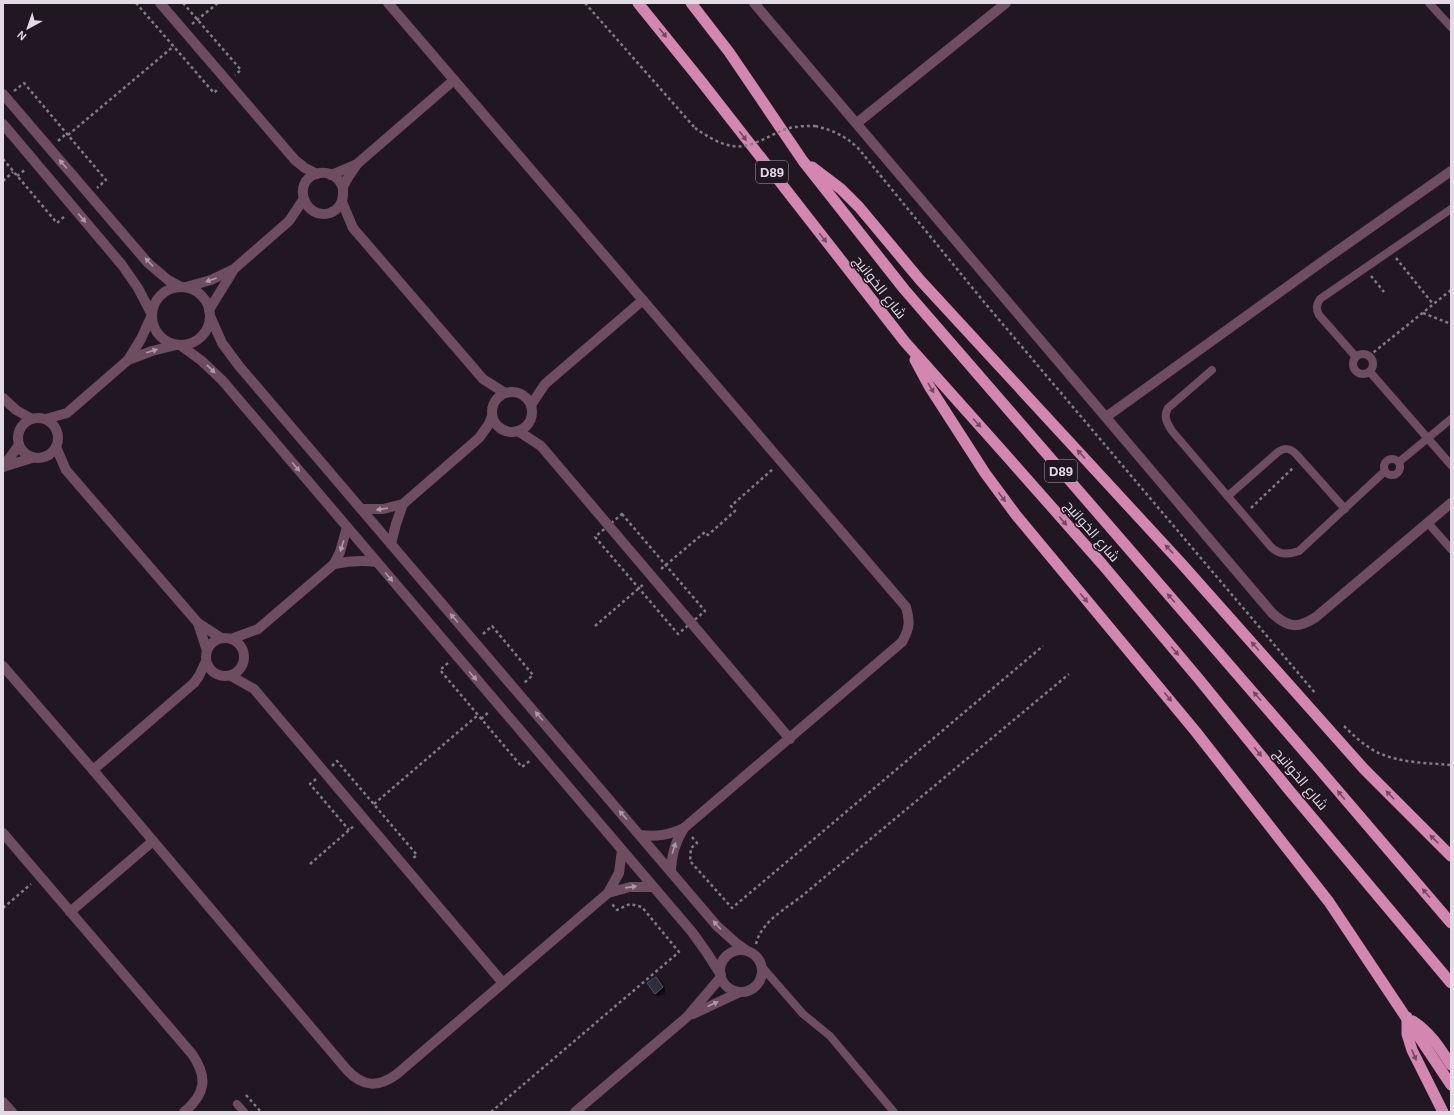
<svg xmlns="http://www.w3.org/2000/svg" width="1454" height="1115" viewBox="0 0 1454 1115" font-family="Arial,Cairo,sans-serif">
<defs>
<filter id="shadow"><feDropShadow dx="3.5" dy="3.5" stdDeviation="1" flood-color="#0009"/></filter>
</defs>
<rect width="100%" height="100%" fill="#201723"/>
<polygon fill="#2d2d3c" stroke="#525162" filter="url(#shadow)" points="656,977 663,987 655,994 647,983"/>
<g fill="none" stroke-linecap="round" stroke-linejoin="round">
<g stroke="#827a85" stroke-width="2.5" stroke-dasharray="3 3" stroke-linecap="butt">
<polyline points="136,3 214,93 219,88"/>
<polyline points="183,3 241,70 235,75"/>
<polyline points="585,3 695,128"/>
<polyline points="192,24 218,3"/>
<polyline points="14,91 24,83 106,180 97,188"/>
<path d="M815,126C833,130 845,136 858,148L984,302L1316,694"/>
<polyline points="68,135 174,46"/>
<polyline points="58,141 67,133"/>
<polyline points="3,159 57,223 66,215"/>
<polyline points="17,176 26,169"/>
<polyline points="3,181 13,172"/>
<polyline points="1396,258 1433,304"/>
<polyline points="1371,276 1384,292"/>
<polyline points="1423,313 1451,324"/>
<polyline points="1369,356 1451,290"/>
<polyline points="1251,508 1294,467"/>
<polygon points="622,514 705,611 678,634 595,537"/>
<polyline points="661,569 705,532 708,535 735,511 731,506 773,469"/>
<polyline points="595,626 645,583"/>
<polyline points="483,634 492,626 533,675 523,684"/>
<polyline points="448,663 440,670 522,767 531,760"/>
<polyline points="481,719 490,711"/>
<path d="M1344,726C1355,737 1367,748 1381,754C1403,763 1428,763 1451,765"/>
<polyline points="332,766 337,761 417,855 412,859"/>
<polyline points="316,779 310,784 349,830"/>
<polyline points="374,804 478,715"/>
<polyline points="692,837 697,843 691,848 690,861 732,908 1043,646"/>
<polyline points="310,864 355,825"/>
<polyline points="3,908 31,884"/>
<path d="M756,944C761,922 785,909 802,896L1069,674"/>
<polyline points="246,1095 261,1112"/>
<polyline points="491,1112 679,952 642,907 630,904 617,910 612,904"/>
</g>
<g stroke="#6e4d5e" stroke-width="8">
<polyline points="1429,3 1451,27"/>
<circle cx="1363" cy="364" r="10"/>
<path d="M1356,357L1319,315C1316,309 1316,305 1320,299L1451,209"/>
<path d="M1212,370L1168,408C1163,417 1167,423 1172,431L1271,547C1280,555 1288,555 1299,551L1385,471"/>
<polyline points="1370,372 1451,465"/>
<circle cx="1392" cy="467" r="8"/>
<polyline points="1399,462 1451,419"/>
<path d="M1228,496L1278,452C1285,447 1290,448 1296,454L1345,509"/>
<polyline points="1428,523 1451,549"/>
<polyline points="762,967 803,1014 830,1036 894,1112"/>
<polyline points="237,1104 244,1112"/>
</g>
<g stroke="#6e4d5e" stroke-width="10">
<polyline points="160,3 295,160 305,168 317,174"/>
<path d="M388,3L906,607C910,622 910,628 902,642L684,828C669,835 657,837 640,835"/>
<path d="M754,3L1272,613C1288,628 1298,629 1316,617L1451,503"/>
<polyline points="3,94 148,263 168,280 179,286"/>
<polyline points="857,123 1006,3"/>
<polyline points="3,124 122,265 138,288 151,313"/>
<polyline points="331,175 357,164 454,80"/>
<path d="M343,188C339,177 329,170 316,174C291,182 305,221 330,213C338,210 343,203 343,194C343,192 343,190 343,188C345,180 353,171 357,164"/>
<polyline points="342,202 353,228 483,379 505,393"/>
<circle cx="181" cy="316" r="29"/>
<polyline points="186,287 211,280 234,269 289,221 303,200"/>
<polyline points="209,310 233,271"/>
<polyline points="210,316 222,343 239,366 717,926 736,943 746,950"/>
<polyline points="180,345 202,361 222,380 692,932 707,953 721,975"/>
<polyline points="128,360 152,351 176,345"/>
<circle cx="512" cy="412" r="20"/>
<polyline points="3,398 16,410 32,419"/>
<polyline points="531,405 545,384 643,300"/>
<polyline points="1106,417 1323,261 1451,171"/>
<circle cx="38" cy="438" r="20"/>
<polyline points="46,419 67,413 128,360 141,339 151,317"/>
<polyline points="518,431 541,446 790,739"/>
<polyline points="56,447 66,470 198,623 221,638"/>
<polyline points="3,467 32,458"/>
<polyline points="3,467 19,445"/>
<polyline points="361,509 383,509 403,504 479,438 489,424 492,416"/>
<polyline points="391,544 396,524 403,504"/>
<path d="M334,564C349,561 361,560 376,562"/>
<polyline points="198,623 207,651"/>
<circle cx="225" cy="657" r="19"/>
<polyline points="231,639 258,629 334,564 340,552 347,527"/>
<path d="M3,666L93,770L347,1070C363,1087 378,1088 397,1074L608,893L619,873L622,850"/>
<polyline points="231,676 254,689 503,983"/>
<polyline points="93,770 194,683 199,676 206,661"/>
<path d="M3,833L192,1054C208,1077 206,1094 184,1112"/>
<path d="M671,871C672,854 675,842 684,828"/>
<polyline points="608,893 630,887 653,887"/>
<polyline points="70,912 153,841"/>
<circle cx="741" cy="971" r="21"/>
<polyline points="693,1014 740,992"/>
<polyline points="3,1102 12,1112"/>
<polyline points="575,1112 687,1017 721,977"/>
</g>
<g stroke="#d387b0" stroke-width="11">
<polyline points="638,3 701,81 905,342 1004,453 1102,564 1198,678 1289,790 1451,983"/>
<polyline points="691,3 729,52 803,161 904,289 1315,764 1451,923"/>
<polyline points="812,167 841,189 859,207 920,280 1181,563 1364,769 1451,856"/>
<polyline points="915,360 929,386 985,473 1016,515 1196,732 1329,902 1451,1085"/>
<polyline points="1407,1017 1407,1034 1412,1050 1443,1112"/>
<path d="M1413,1021C1430,1032 1440,1048 1451,1065"/>
</g>
<path stroke="#827a85" stroke-width="2.5" stroke-dasharray="3 3" stroke-linecap="butt" d="M695,128C708,137 726,149 744,146C757,144 769,136 781,131C792,126 804,126 815,126"/>
</g>
<defs><path id="oneway-solid" d="M-6-.8H1V-3.2L6.5 0L1 3.2V.8H-6Z"/></defs>
<g fill="#714962">
<use href="#oneway-solid" transform="translate(663 33) rotate(51)"/>
<use href="#oneway-solid" transform="translate(743 136) rotate(53)"/>
<use href="#oneway-solid" transform="translate(823 238) rotate(52)"/>
<use href="#oneway-solid" transform="translate(931 388) rotate(59)"/>
<use href="#oneway-solid" transform="translate(977 423) rotate(48)"/>
<use href="#oneway-solid" transform="translate(1081 454) rotate(-133)"/>
<use href="#oneway-solid" transform="translate(1002 497) rotate(53)"/>
<use href="#oneway-solid" transform="translate(1063 521) rotate(49)"/>
<use href="#oneway-solid" transform="translate(1169 549) rotate(-133)"/>
<use href="#oneway-solid" transform="translate(1084 598) rotate(50)"/>
<use href="#oneway-solid" transform="translate(1171 598) rotate(-131)"/>
<use href="#oneway-solid" transform="translate(1255 646) rotate(-132)"/>
<use href="#oneway-solid" transform="translate(1175 651) rotate(50)"/>
<use href="#oneway-solid" transform="translate(1257 696) rotate(-131)"/>
<use href="#oneway-solid" transform="translate(1168 697) rotate(51)"/>
<use href="#oneway-solid" transform="translate(1258 752) rotate(51)"/>
<use href="#oneway-solid" transform="translate(1341 795) rotate(-130)"/>
<use href="#oneway-solid" transform="translate(1390 795) rotate(-134)"/>
<use href="#oneway-solid" transform="translate(1434 839) rotate(-136)"/>
<use href="#oneway-solid" transform="translate(1426 893) rotate(-131)"/>
<use href="#oneway-solid" transform="translate(1414 1055) rotate(67)"/>
</g>
<g fill="#ae9ba8">
<use href="#oneway-solid" transform="translate(63 164) rotate(-131)"/>
<use href="#oneway-solid" transform="translate(82 218) rotate(50)"/>
<use href="#oneway-solid" transform="translate(149 262) rotate(-133)"/>
<use href="#oneway-solid" transform="translate(211 280) rotate(160)"/>
<use href="#oneway-solid" transform="translate(152 351) rotate(-17)"/>
<use href="#oneway-solid" transform="translate(211 369) rotate(44)"/>
<use href="#oneway-solid" transform="translate(296 467) rotate(50)"/>
<use href="#oneway-solid" transform="translate(382 509) rotate(172)"/>
<use href="#oneway-solid" transform="translate(342 546) rotate(108)"/>
<use href="#oneway-solid" transform="translate(389 577) rotate(50)"/>
<use href="#oneway-solid" transform="translate(454 618) rotate(-131)"/>
<use href="#oneway-solid" transform="translate(473 676) rotate(49)"/>
<use href="#oneway-solid" transform="translate(539 716) rotate(-131)"/>
<use href="#oneway-solid" transform="translate(623 815) rotate(-131)"/>
<use href="#oneway-solid" transform="translate(674 848) rotate(-73)"/>
<use href="#oneway-solid" transform="translate(631 887) rotate(-8)"/>
<use href="#oneway-solid" transform="translate(717 925) rotate(-132)"/>
<use href="#oneway-solid" transform="translate(713 1004) rotate(-25)"/>
</g>
<g text-anchor="middle" dominant-baseline="central" stroke-width="3" stroke-linejoin="round" paint-order="stroke">
<g fill="#201723" stroke="#a8a0aa" stroke-width="1">
<rect x="756" y="161" width="32" height="22" rx="3"/>
<rect x="1045" y="460" width="32" height="22" rx="3"/>
</g>
<g font-size="13" font-weight="bold" fill="#e2dbe4">
<text x="772" y="172">D89</text>
<text x="1061" y="471">D89</text>
</g>
<g font-size="14" fill="#e2dbe4" stroke="#201723">
<text transform="translate(880 287) rotate(52)">شارع الخوانيج</text>
<text transform="translate(1092 531) rotate(49)">شارع الخوانيج</text>
<text transform="translate(1301 779) rotate(50)">شارع الخوانيج</text>
</g>
</g>
<rect width="1454" height="1115" fill="none" stroke="#e2dbe4" stroke-width="8"/>
<g transform="translate(28 28) rotate(220)" stroke="#201723" stroke-width="3" paint-order="stroke">
<path d="M0-3L7 15L0 10L-7 15Z" fill="#e2dbe4"/>
<text y="-6" font-size="11" font-weight="bold" text-anchor="middle" fill="#e2dbe4">N</text>
</g>
</svg>
